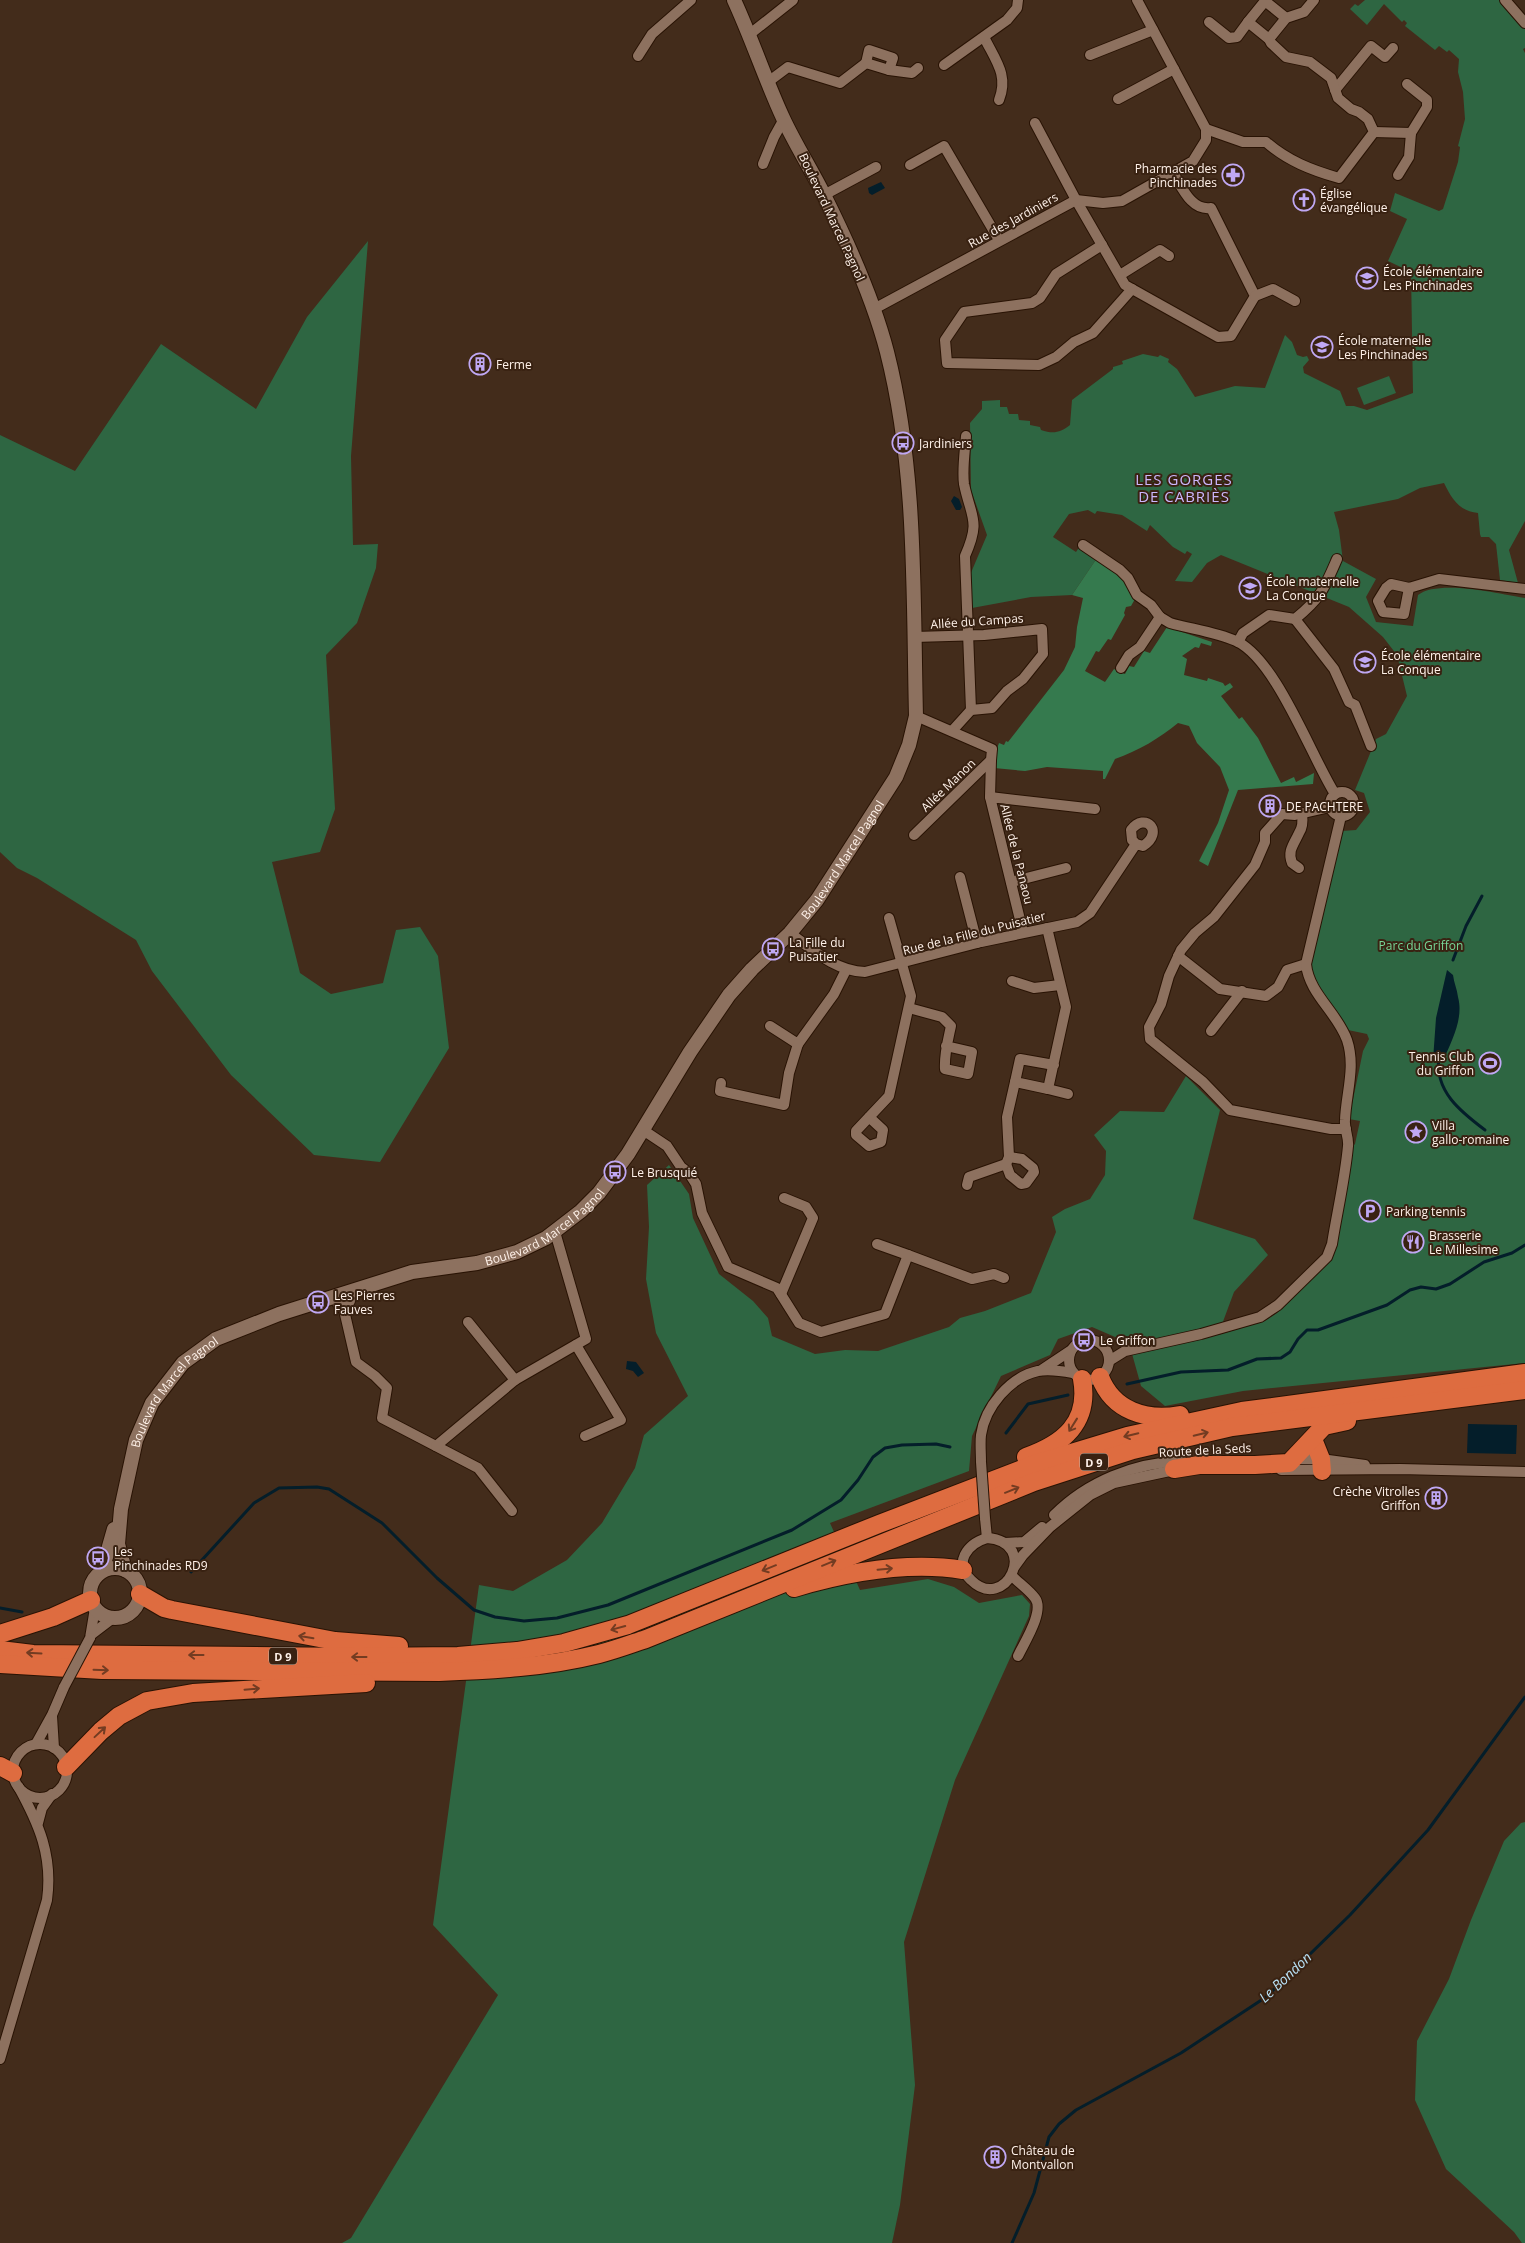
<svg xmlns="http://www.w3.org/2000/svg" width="1525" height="2243" viewBox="0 0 1525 2243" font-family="'Open Sans',sans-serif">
<rect width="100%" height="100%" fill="#432c1b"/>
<g fill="#2e6642">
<path d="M1365,0H1500L1525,29V48L1523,49L1525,53V521L1509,550L1518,583L1500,580L1496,544L1489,537H1481L1480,534L1478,513C1459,511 1452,499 1444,483L1420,488L1398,499L1334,512L1339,530L1343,561L1376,579L1366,597L1376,622L1413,626L1418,595C1439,579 1499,594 1525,598V1363L1243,1391L1165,1406L1141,1386L1129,1343L1092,1327L1058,1339L1050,1355L1001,1376L972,1436L969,1471L830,1523L860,1590L928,1579L954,1587L979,1603L1022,1595L1030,1604L1029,1616L955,1780L904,1942L915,2085L900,2205L892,2243H342L351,2238L498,1995L433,1925L479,1585L513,1591L567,1560L602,1523L635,1468L644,1435L688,1396L656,1333L646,1279L649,1227L647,1185L669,1165L689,1194L693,1218L719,1274L753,1301L768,1318L772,1336L815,1354L845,1350L878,1351L949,1327L960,1318L985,1311L1031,1293L1056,1232L1052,1217L1065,1209L1090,1199L1105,1175L1106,1151L1094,1135L1120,1111L1164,1112L1186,1076L1220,1110L1193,1219L1255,1239L1268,1255L1234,1292L1218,1335L1265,1321L1277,1313L1330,1261L1352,1147L1355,1144L1360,1121L1349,1119L1363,1051L1369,1039L1367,1034L1348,1030L1316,984L1309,963L1342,831L1356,830L1370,812L1364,793L1355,790L1376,739L1386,734L1407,696L1397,655L1383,637L1349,607L1221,555L1207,563L1192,582L1175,581L1192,554L1187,551L1185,554L1173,547L1150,525L1147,531L1122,515L1097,511L1095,514L1088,510L1069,514L1053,537L1076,552L1080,546L1097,558L1072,595L1031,597L972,608L970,575L987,535L971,490L970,423L982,409V401L1000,400V407H1007L1009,414H1018L1019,420L1030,421V425L1040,427L1041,430C1053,434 1060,433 1070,425L1072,400L1113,369V367L1123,364L1122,361L1143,354L1158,357L1160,355L1169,359L1168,362L1177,369L1195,397L1235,386L1265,388L1285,335L1292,342L1297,355L1303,357L1307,356L1309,360L1303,367L1304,373L1340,391L1346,406H1354L1367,410L1413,393L1411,272L1388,261L1407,219L1390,211L1395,193L1439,211L1443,209L1458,162L1460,147L1458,146L1465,119L1463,92L1458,72L1459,59L1449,50L1447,52L1439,46L1435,50L1405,26L1407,23L1404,20L1402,22L1384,4L1367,25L1350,9L1355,4L1358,6Z"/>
<polygon points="368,241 351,456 353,545 378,544 376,568 357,623 326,655 335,809 320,852 272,862 300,973 331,994 383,983 396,930 420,927 438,956 449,1048 380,1162 314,1155 231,1075 152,971 136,940 37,878 17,868 0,852 0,435 75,471 161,344 256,409 307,317"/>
<polygon points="1389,376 1396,393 1364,405 1357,388"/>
<polygon points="1525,1822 1525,2243 1522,2243 1514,2232 1446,2169 1415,2100 1417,2041 1449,1979 1471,1920 1504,1841 1521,1823"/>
</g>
<path fill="#357a4e" d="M1097,558L1126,581L1135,599L1131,606L1126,607L1124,613L1125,615L1111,640L1108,639L1099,652L1096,651L1085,671L1105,682L1114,669L1125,674L1129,666L1134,667L1144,651L1150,653L1167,627L1212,642L1211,646L1201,643L1199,648L1195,647L1182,656L1187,659L1184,675L1207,681L1208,678L1223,683L1225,686L1230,683L1233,687L1221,696L1239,719L1242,717L1258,738L1281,783L1294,777L1296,782L1314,773L1313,784L1238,790L1208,866L1199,861L1218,823L1229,790L1220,767L1197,743L1189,726L1178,723C1160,738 1138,751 1115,759L1105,779H1103V771L1047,767L1025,771L994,768L993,760L999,743L1004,745L1006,741L1008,742L1064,670L1075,647L1077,627L1083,598L1072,595Z"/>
<g fill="#041e2a">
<polygon points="881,182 885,188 872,195 869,193 868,188"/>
<polygon points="954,496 959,499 962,507 960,510 956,510 951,501"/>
<path d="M1447,970L1453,975C1454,983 1457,989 1458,997C1464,1019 1451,1042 1443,1061L1433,1060L1436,1018Z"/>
<polygon points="627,1361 636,1362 644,1373 638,1377 633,1371 626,1369"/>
<polygon points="1468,1424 1517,1425 1516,1454 1467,1453"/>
</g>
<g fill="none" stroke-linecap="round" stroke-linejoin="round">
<g stroke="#041e2a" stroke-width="3">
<polyline points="1453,960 1466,926 1482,896"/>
<path d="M1439,1057C1434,1091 1461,1112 1485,1130"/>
<polyline points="1127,1384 1181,1372 1228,1370 1257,1359 1281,1358 1290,1352 1298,1339 1307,1330 1318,1330 1387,1305 1410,1290 1421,1287 1436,1289 1450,1284 1484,1262 1512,1253 1525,1245"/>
<polyline points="1006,1433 1028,1404 1068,1395"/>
<polyline points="191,1572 254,1503 279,1488 317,1487 329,1489 382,1523 437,1578 474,1610 495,1617 524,1621 557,1618 608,1605 792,1530 841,1500 858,1480 873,1457 885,1448 902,1445 936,1444 950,1447"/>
<polyline points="0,1608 22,1612"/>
<polyline points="1012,2243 1034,2193 1049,2137 1059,2124 1076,2110 1181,2053 1266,1997 1350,1915 1428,1830 1525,1697"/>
</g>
<g stroke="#291304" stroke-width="12">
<g id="minor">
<polyline points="1505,0 1525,23"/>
<polyline points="1248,22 1265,1 1286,18"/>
<polyline points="750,34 793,0"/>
<path d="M984,37C995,60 1009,75 999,100"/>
<polyline points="1269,39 1286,18 1304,12 1314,0"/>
<polyline points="1090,55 1153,30"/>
<polyline points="638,56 652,34 691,0"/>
<polyline points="866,63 869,50 893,58 889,70"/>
<polyline points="944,65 1007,20 1017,8 1018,0"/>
<polyline points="768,82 788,67 840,83 866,63 889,70 912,73 918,68"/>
<polyline points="1335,90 1371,46 1385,57 1393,48"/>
<polyline points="1118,99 1174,69"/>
<path d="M1035,123L1076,200L1125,285L1218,337L1231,336L1255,296L1211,208C1191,211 1182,187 1173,173"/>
<path d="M1206,129L1243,142H1266C1288,161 1311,170 1339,178L1374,132L1368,119L1359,112L1351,109L1338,98L1331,78L1310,62L1286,57L1271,43L1269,39L1248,22L1237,37L1229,38L1209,22"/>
<polyline points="1374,132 1411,133"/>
<polyline points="763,164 774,137 784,119"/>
<polyline points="910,165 944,146 999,240"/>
<polyline points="1398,175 1409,157 1411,133 1427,107 1427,100 1407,84"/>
<polyline points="824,195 876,167"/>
<polyline points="1102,245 1056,274 1040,298 1032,303 964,312 945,340 947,363 1039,365 1056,357 1074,342 1093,333 1132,289"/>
<polyline points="1120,275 1160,250 1169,256"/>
<polyline points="1255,296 1273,289 1295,301"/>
<polyline points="874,309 1076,200 1103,203 1122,201 1193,161 1206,140 1206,129 1137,0"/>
<path d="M966,436C965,451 962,469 964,484C971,518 981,520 965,556L971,710"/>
<path d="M1083,545L1120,570L1128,578L1137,595L1151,605L1160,617L1170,623C1191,629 1216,632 1236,641C1276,659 1311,756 1335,794"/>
<polyline points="1409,588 1404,614 1383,612 1378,601 1386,588 1391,584 1409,588 1439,579 1525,589"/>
<polyline points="1295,619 1334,669 1349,702 1355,705 1371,746"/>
<polyline points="914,637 984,635 1042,629 1043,654 1023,679 1007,691 992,708 971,710 952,731"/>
<path d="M1238,642L1243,633L1269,615L1295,619C1321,598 1324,589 1337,559"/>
<polyline points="1121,668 1129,655 1140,647 1160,617"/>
<circle cx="1342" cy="804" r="12"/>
<polyline points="990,797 991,760"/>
<polyline points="1330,807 1295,815 1282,814 1265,833 1265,842 1255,865 1214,917 1195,933 1181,950 1169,976 1161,1004 1149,1027 1150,1039 1203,1082 1230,1110 1331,1129 1346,1129"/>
<polyline points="914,835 991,760 992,749 916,716"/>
<path d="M1299,868L1292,863C1287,851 1294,844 1299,833C1303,827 1303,821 1302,814"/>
<polyline points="960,877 977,943"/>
<polyline points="1011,882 1066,868"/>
<polyline points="1047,928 1066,1007 1048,1089 1015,1082 1020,1059 1054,1065"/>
<polyline points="1023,932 990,797 1095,809"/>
<path d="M790,933C813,950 835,971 865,972L981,942L1077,922L1090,913L1136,844L1143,846C1165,832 1145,811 1131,830L1132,840L1136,844"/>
<polyline points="1178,956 1220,989 1266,996 1278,987 1287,970 1306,964"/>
<polyline points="1012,981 1034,988 1060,985"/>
<path d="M909,1008L942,1017L951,1026C948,1040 944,1054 945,1069L968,1074L972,1052L946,1046"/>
<polyline points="770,1026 798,1044 834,994 846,970"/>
<polyline points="1211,1031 1242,991"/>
<polyline points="721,1083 720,1091 784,1105 789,1073 798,1044"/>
<polyline points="1048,1089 1068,1094"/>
<polyline points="869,1117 883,1130 881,1142 869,1146 856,1135 856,1131 889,1096 911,996 889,918"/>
<polyline points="643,1130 667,1146 681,1167 689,1173 696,1184 702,1213 728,1267 777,1288 799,1323 821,1332 885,1314 908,1255 972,1279 994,1274 1004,1278"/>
<polyline points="1006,1164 1010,1175 1021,1184 1026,1183 1034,1172 1033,1168 1022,1159 1009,1157"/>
<polyline points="967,1185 969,1177 1006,1164 1009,1157 1007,1117 1015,1082"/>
<polyline points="877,1244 908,1255"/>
<polyline points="781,1294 813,1218 806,1207 784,1198"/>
<polyline points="335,1296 338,1304 344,1310 356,1362 375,1376 387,1388 382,1418 478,1468 512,1511"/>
<polyline points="344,1310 350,1301 348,1292"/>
<polyline points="468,1322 515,1380"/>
<circle cx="1089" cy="1360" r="20"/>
<polyline points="576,1345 621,1420 585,1436"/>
<path d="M1109,1361L1125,1351L1201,1334L1260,1317L1278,1305L1327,1257L1332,1244C1337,1212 1345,1179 1348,1146C1349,1137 1344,1129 1345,1120C1346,1093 1356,1067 1347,1040C1337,1012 1309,994 1306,964L1341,816"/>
<polyline points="1043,1369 1070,1351"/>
<polyline points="436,1446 515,1380 586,1339 555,1232"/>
<polyline points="1292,1459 1321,1459 1365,1465"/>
<path d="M981,1462C981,1453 980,1443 981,1435C985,1407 1010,1377 1038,1371C1050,1369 1062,1371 1073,1373"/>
<polyline points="1281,1470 1400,1469 1525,1472"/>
<path d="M1054,1515C1088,1481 1134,1463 1182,1461"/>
<polyline points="985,1518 987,1538"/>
<path d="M987,1538C1041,1542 1005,1614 971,1580C953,1563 967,1544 987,1538Z"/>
<polyline points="1005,1543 1024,1542 1042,1527"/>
<polyline points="1015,1566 1023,1555 1050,1527 1090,1495 1114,1483 1179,1469"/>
<path d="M1012,1576C1019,1583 1029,1590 1035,1598C1045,1611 1024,1643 1018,1656"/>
<polyline points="92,1634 113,1618"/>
<polyline points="90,1638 95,1608"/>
<polyline points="52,1716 54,1748"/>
<polyline points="36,1744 52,1715 64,1687"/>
<circle cx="40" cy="1771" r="27"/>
<polyline points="38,1823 42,1808 52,1794"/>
<path d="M0,2059L47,1900C53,1856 39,1824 18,1786"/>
</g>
</g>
<g stroke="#291304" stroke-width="16">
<g id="tertiary">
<circle cx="115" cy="1593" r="25"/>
<path id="s1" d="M125,1570L118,1544L121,1509L136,1440L152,1403L183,1363L216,1339L279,1314L412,1272L477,1263L517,1252L546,1238L581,1211L599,1193L628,1154L690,1052L729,995L752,969L790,933L817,900L896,777L909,745L916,716C913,595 917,470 887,352C873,298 849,245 824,195C811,169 795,144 783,118C765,79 752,39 734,0"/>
<polyline points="102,1571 114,1529"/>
</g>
</g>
<g stroke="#291304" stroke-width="20">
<g id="trunk">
<path d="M1100,1377C1113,1411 1146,1421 1180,1415"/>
<polyline points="1313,1439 1321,1459 1322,1471"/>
<path d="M1026,1457C1063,1444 1090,1423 1082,1379"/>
<polyline points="1174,1469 1199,1465 1255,1465 1289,1463 1324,1426 1347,1421"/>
<path d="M794,1588C848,1572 907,1561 963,1570"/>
<polyline points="140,1594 164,1608 172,1610 335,1641 399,1646"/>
<polyline points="0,1634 53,1617 91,1600"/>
<polyline points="0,1650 33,1654 358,1657 458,1656 517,1651 564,1643 628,1625 879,1524 1038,1463 1127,1436 1242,1411 1525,1373"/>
<path d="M0,1664L102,1670L439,1672C493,1670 547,1667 599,1654C615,1650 631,1644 646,1639L1034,1482L1133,1450L1232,1427L1525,1390"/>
<polyline points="0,1766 13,1773"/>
<polyline points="66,1767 101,1731 119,1716 147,1701 193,1693 366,1683"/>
</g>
</g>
<use href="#minor" stroke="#8d715f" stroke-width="10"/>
<use href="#tertiary" stroke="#8d715f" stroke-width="14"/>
<use href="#trunk" stroke="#de6c40" stroke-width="18"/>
<g stroke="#291304" stroke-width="12" stroke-linecap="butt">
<g id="minor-bridge">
<polyline points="981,1462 985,1518"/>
<polyline points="64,1687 90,1638"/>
</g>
</g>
<use href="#minor-bridge" stroke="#8d715f" stroke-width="10"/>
</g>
<defs><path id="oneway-shaft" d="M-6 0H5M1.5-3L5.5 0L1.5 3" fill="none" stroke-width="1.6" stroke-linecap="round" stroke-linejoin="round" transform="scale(1.25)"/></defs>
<g stroke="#733c22">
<use href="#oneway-shaft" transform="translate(1073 1425) rotate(122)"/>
<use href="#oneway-shaft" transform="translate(1201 1434) rotate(-13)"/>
<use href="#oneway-shaft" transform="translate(1131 1435) rotate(167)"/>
<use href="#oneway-shaft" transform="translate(1012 1490) rotate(-22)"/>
<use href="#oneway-shaft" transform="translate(829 1563) rotate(-22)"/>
<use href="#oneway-shaft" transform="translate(769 1568) rotate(158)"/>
<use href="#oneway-shaft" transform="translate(885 1569) rotate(-5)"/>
<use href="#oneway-shaft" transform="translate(618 1628) rotate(165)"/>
<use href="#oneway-shaft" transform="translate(306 1637) rotate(-171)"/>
<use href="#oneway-shaft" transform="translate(34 1653) rotate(-177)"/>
<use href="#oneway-shaft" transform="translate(196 1655) rotate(-180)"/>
<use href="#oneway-shaft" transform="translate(359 1657) rotate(180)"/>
<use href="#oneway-shaft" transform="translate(101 1670) rotate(2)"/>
<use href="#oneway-shaft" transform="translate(252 1689) rotate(-5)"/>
<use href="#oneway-shaft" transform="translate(100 1732) rotate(-43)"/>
</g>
<defs>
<g id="pharmacy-ring" transform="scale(1.125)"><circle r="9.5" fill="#392212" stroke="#c0a8f4" stroke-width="1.5"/><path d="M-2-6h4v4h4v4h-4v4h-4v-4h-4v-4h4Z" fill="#c0a8f4"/></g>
<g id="church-ring" transform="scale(1.125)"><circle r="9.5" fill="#392212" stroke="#c0a8f4" stroke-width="1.5"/><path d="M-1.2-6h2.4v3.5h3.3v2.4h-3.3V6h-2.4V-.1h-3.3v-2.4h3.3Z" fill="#c0a8f4"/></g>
<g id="school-ring" transform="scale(1.125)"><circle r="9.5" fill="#392212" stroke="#c0a8f4" stroke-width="1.5"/><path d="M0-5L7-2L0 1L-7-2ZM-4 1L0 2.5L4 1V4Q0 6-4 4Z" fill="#c0a8f4"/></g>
<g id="building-ring" transform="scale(1.125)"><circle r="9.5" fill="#392212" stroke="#c0a8f4" stroke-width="1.5"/><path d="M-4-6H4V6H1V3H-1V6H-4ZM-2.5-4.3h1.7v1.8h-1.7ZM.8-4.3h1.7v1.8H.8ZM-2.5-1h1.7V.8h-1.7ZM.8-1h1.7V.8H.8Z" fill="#c0a8f4"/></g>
<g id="bus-ring" transform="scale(1.125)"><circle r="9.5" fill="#392212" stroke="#c0a8f4" stroke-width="1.5"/><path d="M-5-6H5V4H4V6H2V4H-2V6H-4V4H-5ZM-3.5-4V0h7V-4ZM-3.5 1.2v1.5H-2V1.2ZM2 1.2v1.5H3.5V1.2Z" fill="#c0a8f4"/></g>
<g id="stadium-ring" transform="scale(1.125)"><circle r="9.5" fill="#392212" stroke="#c0a8f4" stroke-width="1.5"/><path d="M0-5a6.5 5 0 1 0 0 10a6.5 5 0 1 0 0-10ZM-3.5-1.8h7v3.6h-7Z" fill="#c0a8f4"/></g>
<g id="sight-ring" transform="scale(1.125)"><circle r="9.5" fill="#392212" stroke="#c0a8f4" stroke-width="1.5"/><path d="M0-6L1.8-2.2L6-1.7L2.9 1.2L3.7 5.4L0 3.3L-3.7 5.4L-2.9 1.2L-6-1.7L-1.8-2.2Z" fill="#c0a8f4"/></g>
<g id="parking-ring" transform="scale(1.125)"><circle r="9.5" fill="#392212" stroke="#c0a8f4" stroke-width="1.5"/><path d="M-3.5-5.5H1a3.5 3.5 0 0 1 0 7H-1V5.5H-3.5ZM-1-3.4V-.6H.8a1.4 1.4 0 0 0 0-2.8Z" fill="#c0a8f4"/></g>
<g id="restaurant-ring" transform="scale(1.125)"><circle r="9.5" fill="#392212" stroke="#c0a8f4" stroke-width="1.5"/><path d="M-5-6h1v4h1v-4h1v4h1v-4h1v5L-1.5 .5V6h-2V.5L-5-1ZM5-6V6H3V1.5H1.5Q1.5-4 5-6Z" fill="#c0a8f4"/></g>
</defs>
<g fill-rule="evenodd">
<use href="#pharmacy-ring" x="1233" y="175"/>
<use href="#church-ring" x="1304" y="200"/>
<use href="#school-ring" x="1367" y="278"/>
<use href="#school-ring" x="1322" y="347"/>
<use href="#building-ring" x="480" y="364"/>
<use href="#bus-ring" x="903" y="443"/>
<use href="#school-ring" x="1250" y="588"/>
<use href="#school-ring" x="1365" y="662"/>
<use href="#building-ring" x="1270" y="806"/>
<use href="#bus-ring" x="773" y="949"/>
<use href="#stadium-ring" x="1490" y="1063"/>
<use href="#sight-ring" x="1416" y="1132"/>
<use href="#bus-ring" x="615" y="1172"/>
<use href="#parking-ring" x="1370" y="1211"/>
<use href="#restaurant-ring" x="1413" y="1242"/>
<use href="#bus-ring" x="318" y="1302"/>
<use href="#bus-ring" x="1084" y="1340"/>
<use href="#building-ring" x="1436" y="1498"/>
<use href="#bus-ring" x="98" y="1558"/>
<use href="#building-ring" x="995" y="2157"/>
</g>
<g text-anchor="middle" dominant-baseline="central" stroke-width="4" stroke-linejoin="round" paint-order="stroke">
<g fill="#392212" stroke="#c4b4a9" stroke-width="1">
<rect x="1080" y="1453.5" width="28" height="17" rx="4"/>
<rect x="269" y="1647.5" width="28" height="17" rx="4"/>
</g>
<g font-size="11" font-weight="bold" fill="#fff2ea">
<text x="1094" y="1462">D 9</text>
<text x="283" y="1656">D 9</text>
</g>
<g font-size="12" fill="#fff2ea" stroke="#392212" text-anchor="start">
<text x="1217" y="168" text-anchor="end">Pharmacie des<tspan x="1217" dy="14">Pinchinades</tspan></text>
<text x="1320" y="193">Église<tspan x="1320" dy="14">évangélique</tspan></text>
<text x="1383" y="271">École élémentaire<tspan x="1383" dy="14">Les Pinchinades</tspan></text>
<text x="1338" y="340">École maternelle<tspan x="1338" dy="14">Les Pinchinades</tspan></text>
<text x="496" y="364">Ferme</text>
<text x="919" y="443">Jardiniers</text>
<text x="1266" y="581">École maternelle<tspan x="1266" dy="14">La Conque</tspan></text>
<text x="1381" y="655">École élémentaire<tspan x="1381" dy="14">La Conque</tspan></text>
<text x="1286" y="806">DE PACHTERE</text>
<text x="789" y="942">La Fille du<tspan x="789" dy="14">Puisatier</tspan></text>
<text x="1474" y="1056" text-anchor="end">Tennis Club<tspan x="1474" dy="14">du Griffon</tspan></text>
<text x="1432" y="1125">Villa<tspan x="1432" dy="14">gallo-romaine</tspan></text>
<text x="631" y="1172">Le Brusquié</text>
<text x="1386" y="1211">Parking tennis</text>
<text x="1429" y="1235">Brasserie<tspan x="1429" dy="14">Le Millesime</tspan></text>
<text x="334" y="1295">Les Pierres<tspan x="334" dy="14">Fauves</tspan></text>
<text x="1100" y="1340">Le Griffon</text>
<text x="1420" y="1491" text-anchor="end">Crèche Vitrolles<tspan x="1420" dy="14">Griffon</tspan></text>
<text x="114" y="1551">Les<tspan x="114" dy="14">Pinchinades RD9</tspan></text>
<text x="1011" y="2150">Château de<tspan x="1011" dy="14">Montvallon</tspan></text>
</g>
<g font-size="12" fill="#fff2ea" stroke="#392212">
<text transform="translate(832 217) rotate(65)">Boulevard Marcel Pagnol</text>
<text transform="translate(1013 220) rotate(-29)">Rue des Jardiniers</text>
<text transform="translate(977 621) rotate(-4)">Allée du Campas</text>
<text transform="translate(948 785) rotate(-44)">Allée Manon</text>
<text transform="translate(1017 854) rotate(76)">Allée de la Panaou</text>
<text stroke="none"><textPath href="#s1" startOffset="1095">Boulevard Marcel Pagnol</textPath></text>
<text transform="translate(974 933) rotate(-14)">Rue de la Fille du Puisatier</text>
<text stroke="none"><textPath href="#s1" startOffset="615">Boulevard Marcel Pagnol</textPath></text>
<text stroke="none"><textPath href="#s1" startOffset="195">Boulevard Marcel Pagnol</textPath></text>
<text transform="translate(1205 1450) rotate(-3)">Route de la Seds</text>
</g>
<g font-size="12" fill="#77d697" stroke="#392212">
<text x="1421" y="945">Parc du Griffon</text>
</g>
<g font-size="14" font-style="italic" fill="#b8e1f6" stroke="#392212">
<text transform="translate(1285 1977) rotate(-43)">Le Bondon</text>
</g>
<g font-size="15" letter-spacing="1" fill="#cbb6fc" stroke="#392212">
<text x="1184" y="479">LES GORGES<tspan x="1184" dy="17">DE CABRIÈS</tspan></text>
</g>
</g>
</svg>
